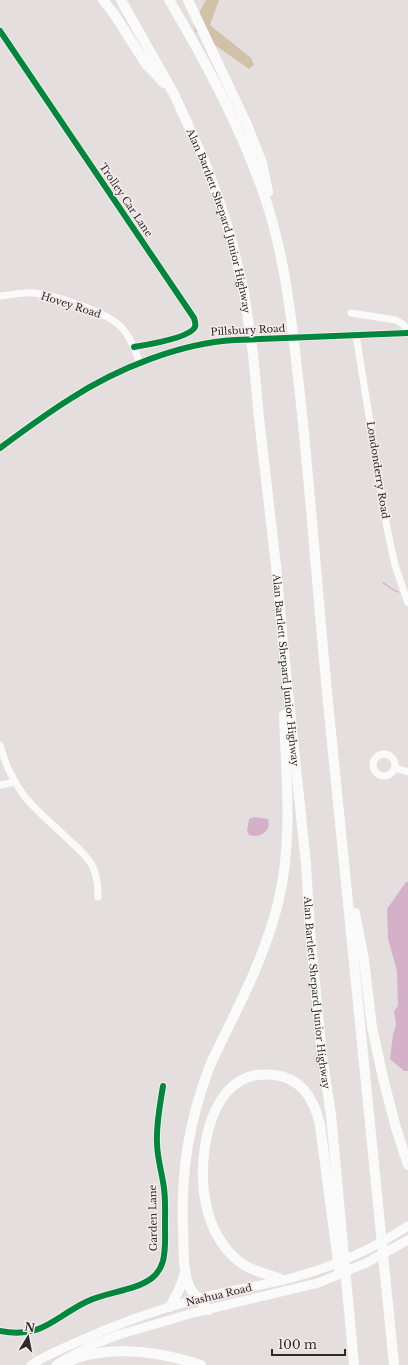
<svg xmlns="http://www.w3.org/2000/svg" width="408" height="1365" viewBox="0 0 408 1365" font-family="'Libre Baskerville',serif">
<rect width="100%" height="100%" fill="#e4dfde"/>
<polygon fill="#d2c1a9" points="206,0 219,0 210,25 251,58 254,65 249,69 195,31 194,22"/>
<g fill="#d5b1c9">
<path d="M254,817L268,819C272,831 260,839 249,835L247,830L249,819Z"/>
<polygon points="406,882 408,882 408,1071 404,1071 390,1059 393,1035 396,1025 394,1011 398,1006 397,971 388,939 387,909"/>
</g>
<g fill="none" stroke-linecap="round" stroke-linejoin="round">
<path stroke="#d5b1c9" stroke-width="1.5" d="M383,583C388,585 391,590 398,592"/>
<g stroke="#fbfafa" stroke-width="7">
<path d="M0,31L194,318C195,321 196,324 195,327C190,338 146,345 134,347"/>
<path d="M0,296C11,295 23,292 34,293C55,295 108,312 122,328C131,338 136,351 140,364"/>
<polyline points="351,313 396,320 404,325 407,333"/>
<polyline points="356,335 387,528 395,565 408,603"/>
<path d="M0,448C23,431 46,414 70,399C116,369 180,343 235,340L408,333"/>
<path d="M0,745C5,764 13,781 25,797C38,813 56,827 71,842C79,849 88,857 93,867C97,876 98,886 98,897"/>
<circle cx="384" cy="765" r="11"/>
<polyline points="395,768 408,772"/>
<polyline points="0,785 15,782"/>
<path d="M0,1331C42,1339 53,1318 86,1302C106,1292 135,1291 152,1278C157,1274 161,1268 163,1261C166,1249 165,1236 165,1225C165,1210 166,1196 163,1182C161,1169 157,1156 157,1143C156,1124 160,1105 163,1086"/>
</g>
<g stroke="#fbfafa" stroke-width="9">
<path d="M31,1365C46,1355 61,1349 77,1342C116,1324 156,1310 197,1299C229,1290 263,1286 295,1277C335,1266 373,1249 408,1226"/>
<polyline points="56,1365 62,1361 92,1345 118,1335 193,1313 318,1283 366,1263 408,1240"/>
</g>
<g stroke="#fbfafa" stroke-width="10">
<polyline points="103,0 114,14 146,64 164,83"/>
<path id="s1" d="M121,0L174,94L204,160L221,206L231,238L244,292L253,354L259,418L276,566L283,643L306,864L310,931L322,1055L331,1115L354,1365"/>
<path d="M169,0C205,60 238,122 262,189C286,255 292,325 300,395C311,497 318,600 328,702C351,923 373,1144 394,1365"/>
<polyline points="188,0 248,127 262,163 268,192"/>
<polyline points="355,913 364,960 372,1027 383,1078 396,1128 408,1165"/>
<path d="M283,1280C269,1274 253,1272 241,1263C222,1249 210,1226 206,1204C197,1164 206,1083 257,1075C266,1074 275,1074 284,1077C306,1084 315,1104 320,1125L339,1269"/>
<polyline points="170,1307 179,1290 185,1273"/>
<path d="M209,1310C202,1302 193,1295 189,1286C182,1268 184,1245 183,1227C181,1170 189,1122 209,1068C216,1052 224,1036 232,1020C251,981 269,942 279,899C293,839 286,776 284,715"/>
<path d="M61,1365C68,1362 76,1358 84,1356C123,1346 164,1353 201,1365"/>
</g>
<g stroke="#f5eae9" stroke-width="8">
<g id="cycleway">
<path d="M0,31L194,318C195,321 196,324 195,327C190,338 146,345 134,347"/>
<path d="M0,448C23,431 46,414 70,399C116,369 180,343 235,340L408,333"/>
<path d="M0,1331C42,1339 53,1318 86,1302C106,1292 135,1291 152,1278C157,1274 161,1268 163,1261C166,1249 165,1236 165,1225C165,1210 166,1196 163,1182C161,1169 157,1156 157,1143C156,1124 160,1105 163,1086"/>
</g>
</g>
<use href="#cycleway" stroke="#00873e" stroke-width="6"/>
</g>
<g text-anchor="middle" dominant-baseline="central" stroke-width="3.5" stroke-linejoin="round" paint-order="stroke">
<g font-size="10" fill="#2e2a29" stroke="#f5eae9">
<text transform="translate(126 200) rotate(56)">Trolley Car Lane</text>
<text stroke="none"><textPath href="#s1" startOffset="243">Alan Bartlett Shepard Junior Highway</textPath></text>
<text transform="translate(71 305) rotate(18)">Hovey Road</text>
<text transform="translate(248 330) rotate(-3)">Pillsbury Road</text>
<text transform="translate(378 470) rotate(81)">Londonderry Road</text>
<text stroke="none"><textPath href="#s1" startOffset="699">Alan Bartlett Shepard Junior Highway</textPath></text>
<text stroke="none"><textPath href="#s1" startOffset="1023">Alan Bartlett Shepard Junior Highway</textPath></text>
<text transform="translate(153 1218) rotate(-91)">Garden Lane</text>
<text transform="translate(219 1295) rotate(-13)">Nashua Road</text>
</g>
</g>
<g transform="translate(28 1337) rotate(10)" stroke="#f5eae9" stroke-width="3" paint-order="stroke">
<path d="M0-3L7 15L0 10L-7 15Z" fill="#2e2a29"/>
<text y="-6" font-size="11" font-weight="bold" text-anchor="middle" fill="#2e2a29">N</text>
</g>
<path d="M272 1349v6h73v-6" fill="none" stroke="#2e2a29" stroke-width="2"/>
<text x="278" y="1349" font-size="12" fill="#2e2a29" stroke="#f5eae9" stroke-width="3" paint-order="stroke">100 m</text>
</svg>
